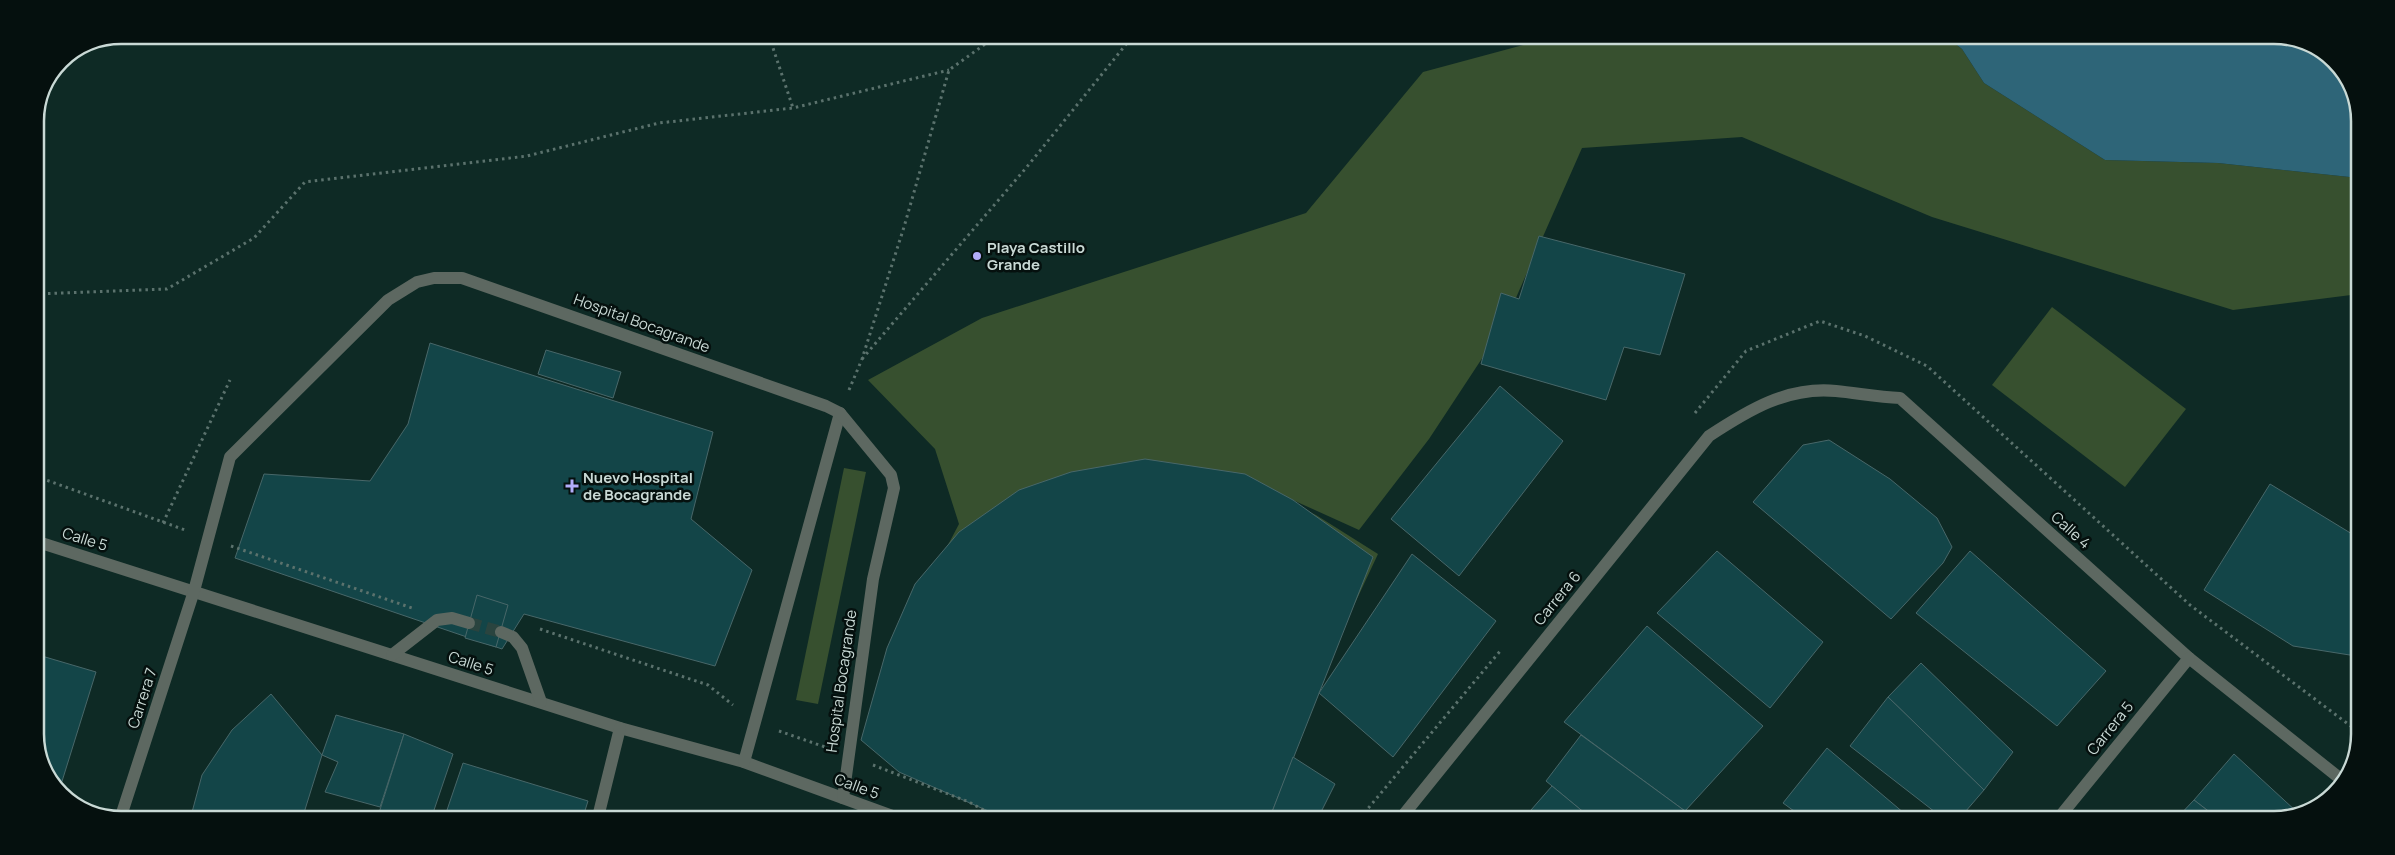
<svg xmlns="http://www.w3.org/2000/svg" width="2395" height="855" viewBox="0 0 2395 855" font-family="Manrope,sans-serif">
<rect width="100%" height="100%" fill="#0e2a25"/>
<g fill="#37502f">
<polygon points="1549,38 1949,39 1962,49 1984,83 2105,160 2218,163 2359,178 2359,294 2233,310 1932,217 1742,137 1582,148 1504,325 1429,439 1359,530 1231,472 1240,479 1316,515 1378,554 1281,761 1280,818 1015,817 881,749 900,636 959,524 935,449 868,380 982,318 1306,213 1423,72"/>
<polygon points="2052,307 2186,409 2125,487 1992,385"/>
<polygon points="844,468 866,472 818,704 796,700"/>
</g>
<polygon fill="#2e6578" points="1949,39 2302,39 2342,68 2360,115 2359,178 2218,163 2105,160 1984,83 1962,49"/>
<g fill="#134548" stroke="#486769">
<polygon points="1539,236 1685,274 1660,355 1624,347 1606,400 1481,364 1501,293 1519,299"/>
<polygon points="430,343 713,432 691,519 752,570 715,666 524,614 502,649 235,558 264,474 370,481 408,424"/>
<polygon points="546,350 621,372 613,398 538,374"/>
<polygon points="1500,386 1563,441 1459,576 1391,519"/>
<polygon points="1829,440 1890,479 1937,518 1952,547 1943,563 1891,619 1753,502 1803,445"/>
<polygon points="1145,459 1245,474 1293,500 1373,557 1272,812 1283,818 1002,817 899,772 861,740 887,648 915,584 959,532 1019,490 1071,472"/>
<polygon points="2270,484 2357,537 2356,656 2293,646 2204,590"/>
<polygon points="1717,551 1823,642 1770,708 1657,613"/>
<polygon points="1970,551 2106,671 2057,726 1916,613"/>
<polygon points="1412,554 1496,621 1393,757 1319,693"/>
<polygon points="477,595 508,605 496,647 465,638"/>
<polygon points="1647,626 1763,726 1685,811 1564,722"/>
<polygon points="35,654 96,672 59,791 53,787 35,740"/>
<polygon points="1921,663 2013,752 1984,790 1888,697"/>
<polygon points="271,694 322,755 303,816 191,816 202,775 232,730"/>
<polygon points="1888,697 1984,790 1959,819 1944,819 1850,746"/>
<polygon points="336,715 404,734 380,807 325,792 338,762 322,755"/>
<polygon points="404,734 453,754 432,816 378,816"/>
<polygon points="1581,735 1685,811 1678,819 1592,819 1546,781"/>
<polygon points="1827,748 1911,819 1805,819 1783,803"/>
<polygon points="2234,754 2297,812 2275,820 2220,820 2194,800"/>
<polygon points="1293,757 1335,784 1318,818 1283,818 1272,812"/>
<polygon points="463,763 588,801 583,817 445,816"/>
<polygon points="1552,786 1592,819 1524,818"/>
<polygon points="2194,800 2220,820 2175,820"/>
<polygon points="1793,810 1805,819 1786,819"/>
</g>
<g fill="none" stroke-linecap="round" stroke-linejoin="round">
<polyline stroke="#2a443f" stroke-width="12" stroke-dasharray="12 6" stroke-linecap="butt" points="469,623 501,632"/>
<g stroke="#5b726d" stroke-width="3" stroke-dasharray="2.5 4" stroke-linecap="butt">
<polyline points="769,36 793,108"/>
<polyline points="35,294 167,289 254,238 305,182 527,156 659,123 793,108 949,70"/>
<polyline points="862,359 1026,168 1132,37"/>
<polyline points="849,390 862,359 904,227 949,70 995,37"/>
<polyline points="1695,413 1746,351 1820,321 1865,336 1927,366 2190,605 2356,730"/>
<polyline points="35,476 185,530"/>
<polyline points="163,523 230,380"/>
<polyline points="231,546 412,608"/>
<polyline points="540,629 708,685 733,705"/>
<polyline points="779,731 825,747"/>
<polyline points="873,765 969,802 996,817"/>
<polyline points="1360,818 1501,650"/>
</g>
<g stroke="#5d6861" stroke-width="12">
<polyline points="35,541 620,728 744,762 895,817"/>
<polyline points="501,632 513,637 522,648 541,702"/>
<polyline points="392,655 437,620 452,618 469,623"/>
<polyline points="744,762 840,413"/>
<polyline points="121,816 194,591 230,457 388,300 417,282 434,278 462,278 826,406 840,413 891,475 894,488 873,579 843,798"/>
<polyline points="598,817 620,728"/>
<path d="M1401,818L1709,436C1747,411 1787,386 1836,391C1857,393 1878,397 1900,398L2189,658L2342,780"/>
<polyline points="2057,820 2189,658"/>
</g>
</g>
<g fill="#b2adf9" stroke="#05100e" stroke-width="2">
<circle cx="977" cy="256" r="5"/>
<path d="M569.5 478.5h5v5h5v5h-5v5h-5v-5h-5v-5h5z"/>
</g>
<g text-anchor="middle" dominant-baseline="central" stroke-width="5" stroke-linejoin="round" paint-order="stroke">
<g font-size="15" font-weight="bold" fill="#c9d9d5" stroke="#05100e" text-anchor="start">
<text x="987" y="247">Playa Castillo<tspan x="987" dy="17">Grande</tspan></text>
<text x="583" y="477">Nuevo Hospital<tspan x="583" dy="17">de Bocagrande</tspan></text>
</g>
<g font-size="15" fill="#c9d9d5" stroke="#05100e">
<text transform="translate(642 323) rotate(20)">Hospital Bocagrande</text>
<text transform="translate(2071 530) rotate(42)">Calle 4</text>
<text transform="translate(85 539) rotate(17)">Calle 5</text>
<text transform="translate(1557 598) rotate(-51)">Carrera 6</text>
<text transform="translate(471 663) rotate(18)">Calle 5</text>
<text transform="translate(841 681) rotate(-82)">Hospital Bocagrande</text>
<text transform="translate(142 698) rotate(-72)">Carrera 7</text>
<text transform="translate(2110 728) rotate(-51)">Carrera 5</text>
<text transform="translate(857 786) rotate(20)">Calle 5</text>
</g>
</g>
<path d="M0 0H2395V855H0ZM121 44H2274A77 77 0 0 1 2351 121V734A77 77 0 0 1 2274 811H121A77 77 0 0 1 44 734V121A77 77 0 0 1 121 44Z" fill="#05100e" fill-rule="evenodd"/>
<path fill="none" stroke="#c9d9d5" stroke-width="2.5" d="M121 44H2274A77 77 0 0 1 2351 121V734A77 77 0 0 1 2274 811H121A77 77 0 0 1 44 734V121A77 77 0 0 1 121 44Z"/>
</svg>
